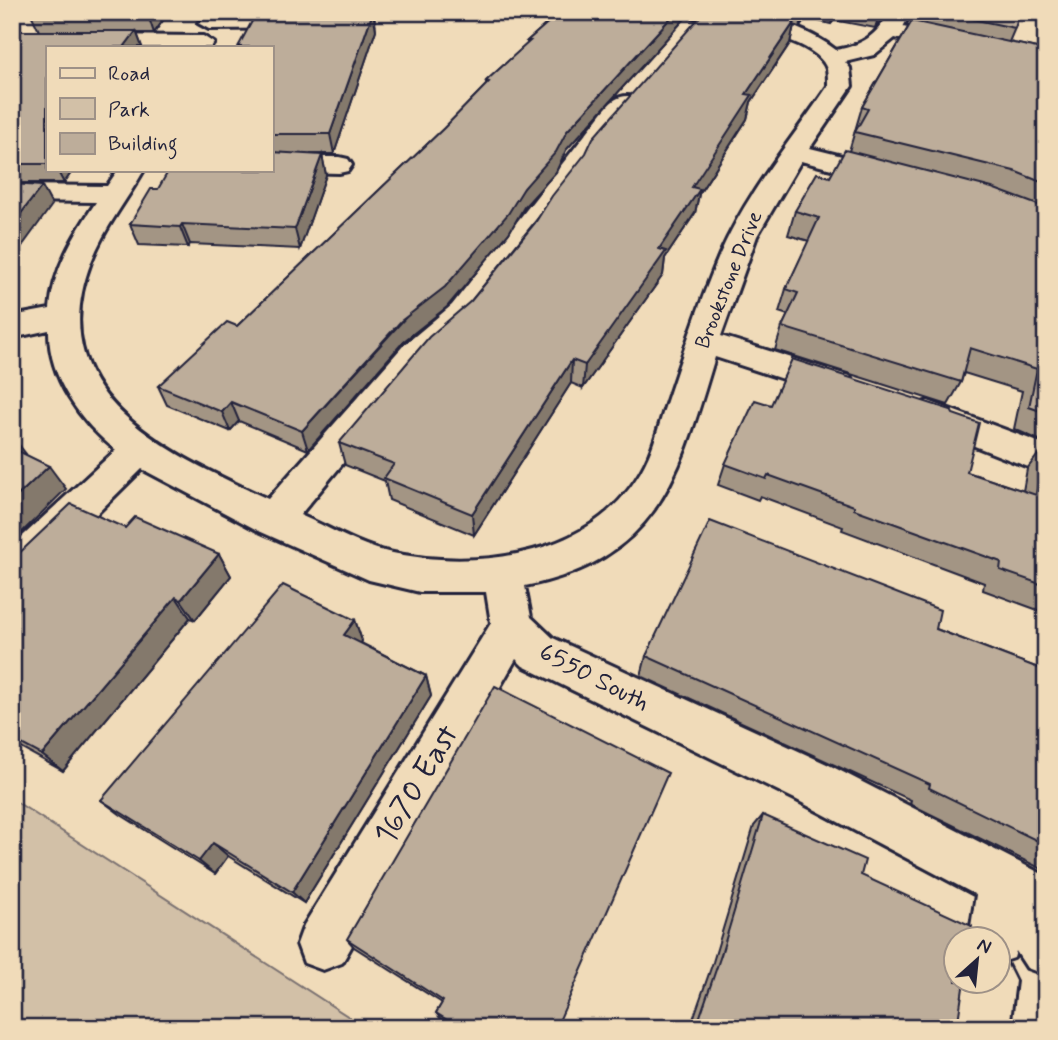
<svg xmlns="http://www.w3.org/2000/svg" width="1058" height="1040" viewBox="0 0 1058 1040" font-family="Mynerve,sans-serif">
<rect width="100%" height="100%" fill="#f0dbb9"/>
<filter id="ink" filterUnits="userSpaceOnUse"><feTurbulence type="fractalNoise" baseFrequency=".0143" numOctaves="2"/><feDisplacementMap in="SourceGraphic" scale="14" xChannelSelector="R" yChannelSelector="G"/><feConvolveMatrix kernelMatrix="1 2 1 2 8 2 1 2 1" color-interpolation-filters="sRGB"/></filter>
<g filter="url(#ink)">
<polygon fill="#d2c0a7" stroke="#7a7171" stroke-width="2" points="12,799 366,1028 12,1028"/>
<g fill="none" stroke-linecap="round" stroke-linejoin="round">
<g stroke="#22223b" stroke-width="6">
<g id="minor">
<polygon points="353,12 377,12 362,27 354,28 209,29 198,23 209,17 349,16"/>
<path d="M689,12C739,12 795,18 836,50C863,45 876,36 890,12H911L903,27L1046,57V71L895,38L874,55L845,62L850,68L852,86L810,148L898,170L902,176L898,182L889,184L801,161L757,236L721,336L850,376L855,385L850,394L838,397L715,357C680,472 660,559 525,586L531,617L553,638L829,765L1046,876V975L1027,968L1016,951L1014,958L1005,961L1015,981L1009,1028H953L961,981H998V939H969L976,895L795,799L523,666L516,659L342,963L323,970L304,963L297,944L304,925L491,623L486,592H420L369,580L259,531L142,469L26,584L12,589V546L116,450C81,423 48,377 49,330L12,338V316L50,309C53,269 74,235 96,202L12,201V185L107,186L118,170H144C127,200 104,228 91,262C39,397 169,453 268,499L403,346L452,305L595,122C606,109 614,92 634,97L637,102L474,319L427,362L300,515C328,527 358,545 388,552C480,572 598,556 645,464C655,445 659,424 666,404C683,354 699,303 720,254C748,191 790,142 828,86C828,81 828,74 827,69C816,35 722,24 691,17Z"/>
<polygon points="90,35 203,36 214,43 211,47 82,47 79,42"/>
<polygon points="271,157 339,157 348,159 352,165 348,171 339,173 262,171 271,170"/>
<polygon points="928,401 1046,445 1046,474 916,423 911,414 916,405"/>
</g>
</g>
<use href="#minor" fill="#f0dbb9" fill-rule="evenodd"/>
</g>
<g fill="#a39584" stroke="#22223b" stroke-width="2">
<polygon points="33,12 169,12 154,33 137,33 142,47 47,47 47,170 73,170 64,183 12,183 12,24 17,31 39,31 31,14"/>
<polygon points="257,12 374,12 376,30 334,154 310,154 322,155 326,175 300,249 190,244 188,247 139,245 130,224 158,189 271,170 271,47"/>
<polygon points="560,12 688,12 688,15 566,150 556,172 524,207 509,233 447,307 404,341 308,450 239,421 230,431 167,405 158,386 237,326 444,128 486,85 486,81 527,44 527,41"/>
<polygon points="704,12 888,12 875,28 834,20 831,24 806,18 800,27 794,25 790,43 751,102 747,119 699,194 695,213 665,258 663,275 583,388 571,383 474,535 389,500 385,481 345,465 339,443 471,301"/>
<polygon points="911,12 1020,12 1015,28 1009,42 1046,50 1046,443 1014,429 1022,391 964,373 961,382 948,405 775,350 782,327 788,315 779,312 786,289 809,241 788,235 795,211 830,177 849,151 862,107 909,26 907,25"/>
<polygon points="1044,447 1046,448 1046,613 983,590 984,583 842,530 843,527 760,496 758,500 718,485 725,464 967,472 1023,491 1027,469"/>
<polygon points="125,528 219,554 231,576 195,620 190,618 63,771 12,743 12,560"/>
<polygon points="355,620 362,641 361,643 426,676 431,696 304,903 228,856 215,874 121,815 101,800"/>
<polygon points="936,629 1046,671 1046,871 910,804 911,800 641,676 646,656"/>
<polygon points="763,815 861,875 957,1028 690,1028 713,962 754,826"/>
<polygon points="347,939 557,1028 457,1028 440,1018 436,1013 442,1003 354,947"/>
</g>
<g fill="#84796c" stroke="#22223b" stroke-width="2">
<polygon points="150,12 169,12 154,33 148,15"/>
<polygon points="373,12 376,30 334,154 330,134"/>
<polygon points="676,12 688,12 688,15 566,150 556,172 524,207 509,233 447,307 404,341 308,450 302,431 524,188 567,131"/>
<polygon points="804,12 808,12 806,18 800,27"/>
<polygon points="834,12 836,12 834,20 831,24"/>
<polygon points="880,12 888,12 875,28"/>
<polygon points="795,21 790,43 751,102 747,119 699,194 695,213 665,258 663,275 583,388 585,365 659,249 692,187 746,94"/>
<polygon points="136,31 142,47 124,47"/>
<polygon points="322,155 326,175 300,249 295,229"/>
<polygon points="57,170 73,170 64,183"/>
<polygon points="42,186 52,205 12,260 12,225"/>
<polygon points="182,224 190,244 188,247 180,227"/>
<polygon points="572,360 571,383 474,535 472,514"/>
<polygon points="231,402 239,421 230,431 222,412"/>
<polygon points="12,436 26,454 15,464 12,461"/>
<polygon points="49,466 66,489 12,542 12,501"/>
<polygon points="219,554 231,576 195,620 181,600"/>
<polygon points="176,597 190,618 63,771 42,755"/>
<polygon points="355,620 362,641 352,656 344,635"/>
<polygon points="426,676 431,696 304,903 292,892"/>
<polygon points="213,843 228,856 215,874 199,861"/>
</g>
<g fill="#bdad9a" stroke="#22223b" stroke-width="2">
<polygon points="33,12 150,12 148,15 31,14"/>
<polygon points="257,12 373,12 330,134 271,134 271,47 238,47"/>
<polygon points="560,12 676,12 567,131 556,152 524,188 508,214 445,287 401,321 302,431 231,402 222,412 158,386 227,322 237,326 444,128 489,82 486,81 530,41 527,41"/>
<polygon points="704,12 759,12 795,21 746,94 752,95 692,187 700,189 659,249 666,251 585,365 572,360 472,514 384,478 394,464 339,443 429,337 471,301 535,223 552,196 586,153 593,138"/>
<polygon points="939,12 1020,12 1015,28"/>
<polygon points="912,21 1046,50 1046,184 1014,171 855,132 868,109 862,107"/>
<polygon points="12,24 17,31 136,31 124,47 47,47 47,164 12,164"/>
<polygon points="845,150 992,188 1046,208 1046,413 1029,407 1037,369 970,348 961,382 782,327 798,293 786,289 819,218 795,211 817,173 830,177"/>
<polygon points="271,152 322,155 295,229 182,224 180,227 130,224 151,189 158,189 169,170 271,170"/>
<polygon points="12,184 42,186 12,225"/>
<polygon points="792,359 951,410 953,414 979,423 967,472 1036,495 1044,447 1046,448 1046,586 1000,570 1001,562 854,509 854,506 768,475 766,479 725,464 755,400 771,405"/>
<polygon points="12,448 49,466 12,501"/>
<polygon points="71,504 125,528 135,517 219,554 181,600 176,597 42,755 12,739 12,560"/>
<polygon points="710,521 940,610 936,629 1046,671 1046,845 929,788 930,784 646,656"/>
<polygon points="283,585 355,620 344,635 426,676 292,892 213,843 199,861 101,800"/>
<polygon points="495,686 668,773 556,1028 460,1028 436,1013 443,1001 347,939"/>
<polygon points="763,815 865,860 861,875 972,926 971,939 956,939 956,981 964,981 957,1028 696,1028 721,955"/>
</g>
</g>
<g text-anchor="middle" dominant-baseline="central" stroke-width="5" stroke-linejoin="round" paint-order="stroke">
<g font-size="21" fill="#22223b" stroke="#f0dbb9">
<text transform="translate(729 280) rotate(-68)">Brookstone Drive</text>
</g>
<g font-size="26" fill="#22223b" stroke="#f0dbb9">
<text transform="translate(594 678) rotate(27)">6550 South</text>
</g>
<g font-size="32" fill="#22223b" stroke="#f0dbb9">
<text transform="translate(417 785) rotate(-59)">1670 East</text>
</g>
</g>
<rect width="1058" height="1040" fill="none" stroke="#f0dbb9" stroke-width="42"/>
<rect x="21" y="21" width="1016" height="998" fill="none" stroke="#22223b" stroke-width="2.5" filter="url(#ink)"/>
<rect x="46" y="46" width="228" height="126" fill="#f0dbb9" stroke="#9e9187" stroke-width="2"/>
<rect x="60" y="68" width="35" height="10" fill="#f0dbb9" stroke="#9e9187" stroke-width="2"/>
<text x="108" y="80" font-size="21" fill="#22223b">Road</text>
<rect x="60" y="98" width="35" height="21" fill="#d2c0a7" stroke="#9e9187" stroke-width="2"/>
<text x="108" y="116" font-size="21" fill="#22223b">Park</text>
<rect x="60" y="133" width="35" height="21" fill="#bdad9a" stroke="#9e9187" stroke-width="2"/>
<text x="108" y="150" font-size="21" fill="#22223b">Building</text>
<g transform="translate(977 960) rotate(27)"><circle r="33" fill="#f0dbb9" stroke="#9e9187" stroke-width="2"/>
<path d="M0-5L12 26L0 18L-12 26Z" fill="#22223b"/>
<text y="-10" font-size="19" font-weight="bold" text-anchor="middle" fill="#22223b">N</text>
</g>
</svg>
